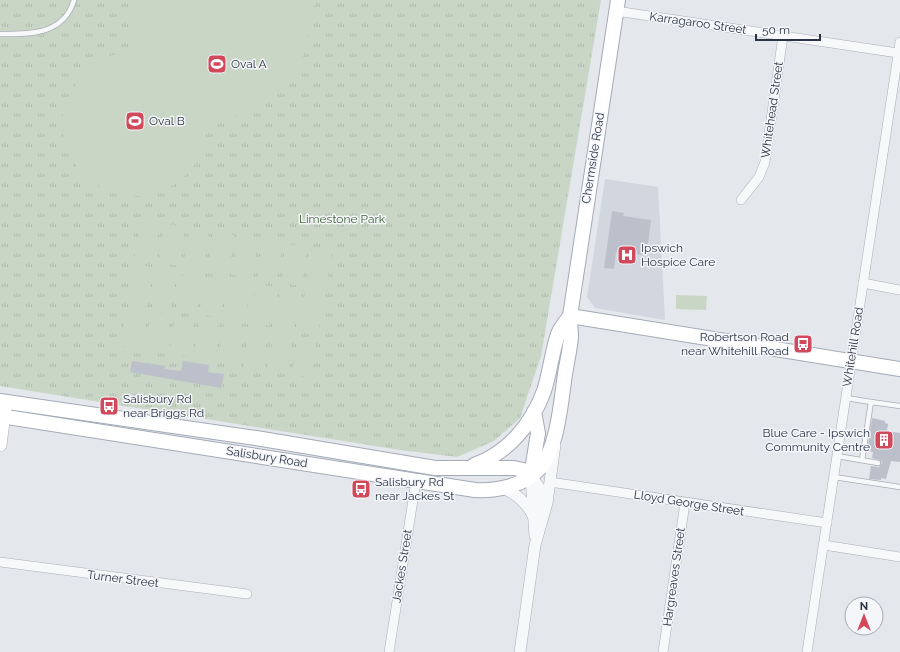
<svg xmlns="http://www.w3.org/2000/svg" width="900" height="652" viewBox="0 0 900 652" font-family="Raleway,sans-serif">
<defs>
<pattern id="park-tufts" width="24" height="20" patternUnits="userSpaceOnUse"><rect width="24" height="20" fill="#c9d6c5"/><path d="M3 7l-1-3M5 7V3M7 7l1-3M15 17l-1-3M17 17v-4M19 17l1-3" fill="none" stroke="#adb8ab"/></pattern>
</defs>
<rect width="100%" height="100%" fill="#e4e7ec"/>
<polygon fill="#d2d6de" points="605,179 658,187 665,320 595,308 587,297"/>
<polygon fill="url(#park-tufts)" points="0,0 601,0 541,356 520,418 494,441 457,457 400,450 0,386"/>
<g fill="#c9d6c5">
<path d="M130,0H316L300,68L261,103L228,120L207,122C207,146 197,169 176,183C107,230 26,142 79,80C87,70 97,61 110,56C116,54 124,54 130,52Z"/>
<polygon points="141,220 160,223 154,262 134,259"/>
<polygon points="165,224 185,227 178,266 159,263"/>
<polygon points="190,228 209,231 203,270 183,267"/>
<polygon points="214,232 234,235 228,274 208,271"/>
<polygon points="239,236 258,239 252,278 232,275"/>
<polygon points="263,240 283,243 276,282 257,279"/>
<polygon points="288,244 307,247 301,286 282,283"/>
<polygon points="312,248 332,251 326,290 306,287"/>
<polygon points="134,264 153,267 147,306 127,302"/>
<polygon points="158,268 177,271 171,310 152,306"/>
<polygon points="183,272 202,275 196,314 176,311"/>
<polygon points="207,276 226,279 220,318 201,315"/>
<polygon points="232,280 251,283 245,322 225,319"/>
<polygon points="256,284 276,287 269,326 250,323"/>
<polygon points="281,288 300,291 294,330 274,327"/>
<polygon points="305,292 325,295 318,334 299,331"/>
<polygon points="676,295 707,296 706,310 676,309"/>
<polygon points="126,308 146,311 139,349 120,346"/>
<polygon points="151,312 170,315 164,353 145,350"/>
<polygon points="175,316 195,319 188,357 169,354"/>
<polygon points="200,320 219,323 213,362 193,358"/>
<polygon points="224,324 244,327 238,366 218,362"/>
<polygon points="249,328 268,331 262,370 243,367"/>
<polygon points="274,332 293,335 287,374 267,370"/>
<polygon points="298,336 317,339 311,378 292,374"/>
</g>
<g fill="#bbc0ca">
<polygon points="612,211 624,213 623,216 651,220 648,244 644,244 642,255 616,252 614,269 604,268"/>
<polygon points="132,361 165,366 164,369 181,371 183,361 209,365 208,372 224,374 221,388 130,372"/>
<polygon points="872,418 885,421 885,423 888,424 887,431 900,433 900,462 891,461 886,479 881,478 881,480 869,479 871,466 879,467 882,463 880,460 872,458 873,452 867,451"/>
</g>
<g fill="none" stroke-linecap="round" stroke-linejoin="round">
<g stroke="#a9aeb7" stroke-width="6">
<g id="service">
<path d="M0,34C30,34 64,35 74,0"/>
<polyline points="846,398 871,402"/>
<polyline points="837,456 878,463"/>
<polyline points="862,460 871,402 900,406"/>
<polyline points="834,477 900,487"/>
</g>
</g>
<g stroke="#a9aeb7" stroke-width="10">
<g id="minor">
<polyline points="616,11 898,53"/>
<polyline points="741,200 759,177 765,162 783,36"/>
<polyline points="863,283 900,290"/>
<polyline points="550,482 827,523"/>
<polyline points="824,545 900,557"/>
<polyline points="0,562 247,594"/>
<polyline points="389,652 416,481"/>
<polyline points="663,652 685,503"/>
<polyline points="807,652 900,42"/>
</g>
</g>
<g stroke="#a9aeb7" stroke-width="12">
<g id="tertiary">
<polyline points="531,476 535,536"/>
<polyline points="531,476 541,490 542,508"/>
<path d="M502,488C515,492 529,505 534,518"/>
<polyline points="520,652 535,545 547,503 555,445"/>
</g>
</g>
<g stroke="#a9aeb7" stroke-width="14">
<polyline id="secondary" points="0,445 5,406"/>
</g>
<g stroke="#a3abb8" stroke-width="16">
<g id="primary">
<polyline points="570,316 900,369"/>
<polyline points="0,401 256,438 435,468 514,468 523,470 531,476"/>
<path d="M0,416L475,490C498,491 524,486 540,468C558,447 561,401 565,374C567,362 570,349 571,337C571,330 570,323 570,316L618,0"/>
<path d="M474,465C508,453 532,424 544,391C550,372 552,352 558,334C561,327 566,321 570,316"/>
<polyline points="531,476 538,433 534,412"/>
</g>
</g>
<use href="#service" stroke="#f7f8fa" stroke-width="4.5"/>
<use href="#minor" stroke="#f7f8fa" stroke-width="9"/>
<use href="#tertiary" stroke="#f7f8fa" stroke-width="11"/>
<use href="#secondary" stroke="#fff" stroke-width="13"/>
<use href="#primary" stroke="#fff" stroke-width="14"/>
</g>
<defs>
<g id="stadium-square" transform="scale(1)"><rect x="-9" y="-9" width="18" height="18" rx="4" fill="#d1495b" stroke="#f4f6f9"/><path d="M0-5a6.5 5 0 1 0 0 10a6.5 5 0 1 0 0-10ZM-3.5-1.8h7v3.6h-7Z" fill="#fff"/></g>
<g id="hospital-square" transform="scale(1)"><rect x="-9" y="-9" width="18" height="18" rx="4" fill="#d1495b" stroke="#f4f6f9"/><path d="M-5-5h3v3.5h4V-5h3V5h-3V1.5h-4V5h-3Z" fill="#fff"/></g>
<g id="bus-square" transform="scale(1)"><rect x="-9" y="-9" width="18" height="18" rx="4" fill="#d1495b" stroke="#f4f6f9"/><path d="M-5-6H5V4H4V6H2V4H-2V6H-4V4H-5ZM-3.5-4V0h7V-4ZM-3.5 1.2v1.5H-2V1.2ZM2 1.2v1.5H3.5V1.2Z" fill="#fff"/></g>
<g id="building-square" transform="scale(1)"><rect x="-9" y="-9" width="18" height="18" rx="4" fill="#d1495b" stroke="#f4f6f9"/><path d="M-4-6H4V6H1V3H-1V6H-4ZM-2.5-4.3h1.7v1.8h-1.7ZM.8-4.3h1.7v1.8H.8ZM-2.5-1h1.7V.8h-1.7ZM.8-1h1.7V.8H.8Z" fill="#fff"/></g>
</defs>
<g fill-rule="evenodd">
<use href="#stadium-square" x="217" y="64"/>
<use href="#stadium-square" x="135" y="121"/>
<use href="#hospital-square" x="627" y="255"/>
<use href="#bus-square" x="803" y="344"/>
<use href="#bus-square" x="109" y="406"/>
<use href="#building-square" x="884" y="440"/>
<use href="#bus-square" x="361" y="489"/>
</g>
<g text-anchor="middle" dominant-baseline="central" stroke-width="3" stroke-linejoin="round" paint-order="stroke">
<g font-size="12" fill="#2b3445" stroke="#f4f6f9">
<text transform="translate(698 23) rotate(8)">Karragaroo Street</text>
<text transform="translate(772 110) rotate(-82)">Whitehead Street</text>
<text transform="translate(593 158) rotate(-81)">Chermside Road</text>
<text transform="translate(853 347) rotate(-81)">Whitehill Road</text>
<text transform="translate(267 457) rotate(9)">Salisbury Road</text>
<text transform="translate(689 503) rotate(9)">Lloyd George Street</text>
<text transform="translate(402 566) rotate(-81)">Jackes Street</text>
<text transform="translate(674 577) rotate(-82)">Hargreaves Street</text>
<text transform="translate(123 579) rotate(7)">Turner Street</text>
</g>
<g font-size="12" fill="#2b3445" stroke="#f4f6f9" text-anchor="start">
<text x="231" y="64">Oval A</text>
<text x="149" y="121">Oval B</text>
<text x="641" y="248">Ipswich<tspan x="641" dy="14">Hospice Care</tspan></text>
<text x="789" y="337" text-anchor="end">Robertson Road<tspan x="789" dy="14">near Whitehill Road</tspan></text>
<text x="123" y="399">Salisbury Rd<tspan x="123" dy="14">near Briggs Rd</tspan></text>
<text x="870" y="433" text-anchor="end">Blue Care - Ipswich<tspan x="870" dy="14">Community Centre</tspan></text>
<text x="375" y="482">Salisbury Rd<tspan x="375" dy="14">near Jackes St</tspan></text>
</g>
<g font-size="12" fill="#3f6138" stroke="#f4f6f9">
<text x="342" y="219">Limestone Park</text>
</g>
</g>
<g transform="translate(864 616)"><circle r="19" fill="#f4f6f9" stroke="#a4a8b1"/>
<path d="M0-3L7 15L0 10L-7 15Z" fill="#d1495b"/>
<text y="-6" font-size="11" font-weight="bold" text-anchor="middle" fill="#2b3445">N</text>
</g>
<path d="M756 34v6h64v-6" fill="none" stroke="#2b3445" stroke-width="2"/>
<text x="762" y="34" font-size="12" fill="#2b3445" stroke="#f4f6f9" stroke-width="3" paint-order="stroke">50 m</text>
</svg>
